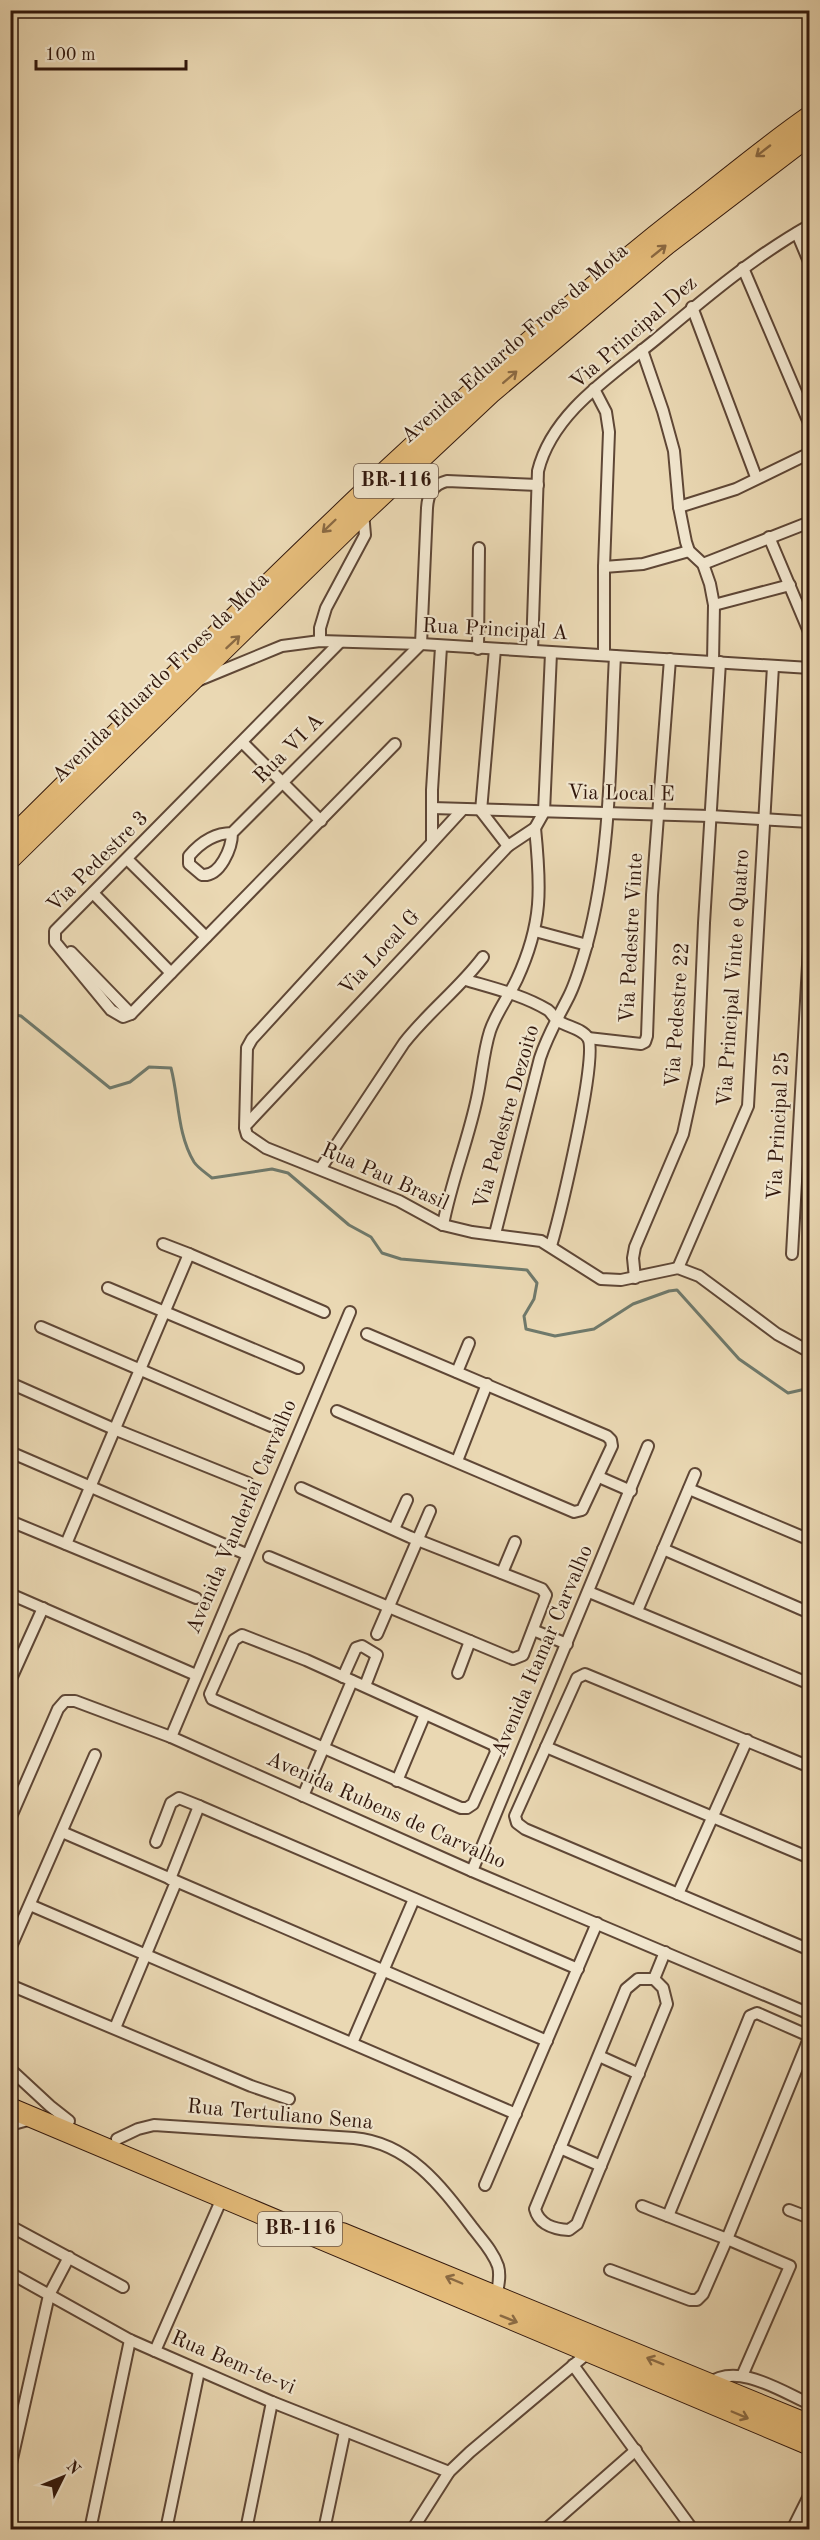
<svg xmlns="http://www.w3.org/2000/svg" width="820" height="2540" viewBox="0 0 820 2540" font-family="'Old Standard TT',serif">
<rect width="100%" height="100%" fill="#ead8b3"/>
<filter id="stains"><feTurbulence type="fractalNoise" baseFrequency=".00333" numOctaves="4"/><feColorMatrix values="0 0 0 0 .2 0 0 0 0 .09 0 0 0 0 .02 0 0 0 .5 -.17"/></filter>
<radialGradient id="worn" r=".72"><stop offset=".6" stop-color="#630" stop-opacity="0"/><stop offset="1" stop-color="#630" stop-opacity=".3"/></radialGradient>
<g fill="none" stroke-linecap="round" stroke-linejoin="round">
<path stroke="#6f796b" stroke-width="3" d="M10,1014L21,1016L110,1088L130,1082L149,1067L171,1068C179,1098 177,1134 194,1162C198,1168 206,1173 212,1178L272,1169L288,1173L349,1225L371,1237L382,1253L401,1259L527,1270L537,1283L534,1299L524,1316L526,1329L555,1336L594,1329L633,1304L669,1291L677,1290L739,1359L788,1393L810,1388"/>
<g stroke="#5f4736" stroke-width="14">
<g id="street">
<polyline points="797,233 810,264"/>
<polyline points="743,268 810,425"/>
<polyline points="692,307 756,477"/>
<polyline points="642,350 663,411 674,451 679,507 686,542 689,551 703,564 710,584 714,605 713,662"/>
<polyline points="594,389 606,412 609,432 604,567 604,655"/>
<polyline points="679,507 736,489 810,453"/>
<polyline points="769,537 810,634"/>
<polyline points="703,564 810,522"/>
<polyline points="604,567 643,564 689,551"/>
<polyline points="714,605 790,585"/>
<polyline points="320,641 320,628 326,608 365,535 363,513"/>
<polyline points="340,642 55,931 55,942 111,1010 123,1017 131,1014 395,744"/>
<polyline points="478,649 479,548"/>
<polyline points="495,649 481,811 508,846"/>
<path d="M532,651L538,471C552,413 611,376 655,340C705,298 753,257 810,225"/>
<polyline points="197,681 282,646 320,641 421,644 810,668"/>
<polyline points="243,743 321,821"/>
<polyline points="432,808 710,816 810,822"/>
<polyline points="462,810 252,1039 247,1048 245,1128 247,1135 266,1148 399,1201 443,1225 472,1232 541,1241 601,1279 621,1280 678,1268 699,1276 777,1334 810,1352"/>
<path d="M232,833C232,848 220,877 202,875L189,864V856C200,843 215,833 232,833L421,644L427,508C428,494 432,485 447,481L538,485"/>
<polyline points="432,841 432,790 441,647"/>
<polyline points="128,860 206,937"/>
<polyline points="93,893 171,973"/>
<polyline points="535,931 587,945"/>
<polyline points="71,952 131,1014"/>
<path d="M466,980C493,988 523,995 548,1010C552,1013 553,1017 557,1020C566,1027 582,1028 588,1038C599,1056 559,1218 551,1246"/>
<polyline points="588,1038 641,1044 645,1042 647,1036 652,895 670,659"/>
<polyline points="247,1124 508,846 535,828 544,812 551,653"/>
<path d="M321,1168L404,1043C428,1012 460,988 483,957"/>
<path d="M443,1225C451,1182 468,1141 477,1098C482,1076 483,1053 490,1031C496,1013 509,996 517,979C543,923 541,887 535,828"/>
<path d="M495,1234L540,1058C548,1034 558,1018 569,996C577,980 582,961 587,944C612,851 610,751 615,656"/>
<polyline points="163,1244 189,1254"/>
<polyline points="792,1254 810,929"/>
<polyline points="678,1268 748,1106 773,666"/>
<polyline points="635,1278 633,1258 635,1247 683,1134 698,1065 704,923 720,662"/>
<polyline points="108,1288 298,1368"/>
<polyline points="41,1327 271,1426"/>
<polyline points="457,1372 469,1343"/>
<polyline points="10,1383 114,1429 248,1483"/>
<polyline points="337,1411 574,1512 582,1510 612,1446 611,1440 607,1436 367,1334"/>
<polyline points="10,1452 246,1554"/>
<polyline points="457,1461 487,1384"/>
<polyline points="599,1477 631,1491"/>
<polyline points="689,1489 810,1540"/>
<polyline points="10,1521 196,1598"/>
<polyline points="394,1529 407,1500"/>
<polyline points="66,1544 189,1254 324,1312"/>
<polyline points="663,1549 810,1613"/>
<polyline points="269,1557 513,1659 523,1655 546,1595 542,1589 410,1537 301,1488"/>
<polyline points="502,1573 515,1542"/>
<polyline points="589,1592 810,1684"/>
<polyline points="10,1594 196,1675"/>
<polyline points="637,1611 695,1474"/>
<polyline points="533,1630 567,1644"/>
<polyline points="377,1634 430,1511"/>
<polygon points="242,1635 306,1660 494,1745 496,1752 473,1804 467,1808 461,1808 212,1699 210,1694 234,1640"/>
<polyline points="458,1673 470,1641"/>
<polyline points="343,1677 356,1648 362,1646 377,1655 365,1686"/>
<polyline points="10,1681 43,1608"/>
<polyline points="171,1737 350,1312"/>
<polyline points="546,1747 810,1858"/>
<polyline points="810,1767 585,1674 577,1678 515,1816 517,1823 525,1829 810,1950"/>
<polyline points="397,1781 425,1714"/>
<polyline points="303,1796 352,1681"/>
<polyline points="199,1806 578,1969"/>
<polyline points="10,1819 58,1709 65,1701 75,1701 171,1737 472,1871 810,2014"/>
<polyline points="62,1832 547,2041"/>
<polyline points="156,1842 171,1803 179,1798 199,1806 170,1879"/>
<polyline points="472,1871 648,1446"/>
<polyline points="678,1894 747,1740"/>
<polyline points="30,1905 516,2114"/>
<polyline points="10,1949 95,1755"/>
<path d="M654,1979L663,1988L667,2004L577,2224L569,2230C554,2229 539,2225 535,2209L626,1989L638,1979H654L665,1952"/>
<polyline points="10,1985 251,2086 289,2099"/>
<polyline points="115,2028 176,1882"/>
<polyline points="352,2043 414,1899"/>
<polyline points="599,2056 639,2074"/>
<polyline points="10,2069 50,2106 69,2121"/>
<polyline points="10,2125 35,2118"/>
<path d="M117,2139L138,2129L154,2125L354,2138C409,2143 441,2186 472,2227C481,2239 493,2251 498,2266C501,2276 498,2287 496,2298"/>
<polyline points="560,2148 601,2166"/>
<polyline points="485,2185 597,1923"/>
<polyline points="789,2210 810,2218"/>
<polyline points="668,2216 750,2016 757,2013 807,2035 808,2041 727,2239 790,2266 742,2376"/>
<polyline points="10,2226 123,2287"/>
<polyline points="610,2270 690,2300 697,2300 703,2294 727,2239 642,2206"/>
<polyline points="10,2273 130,2340 155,2351 272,2402 449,2472"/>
<polyline points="155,2351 223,2196"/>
<polyline points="573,2365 693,2530"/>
<path d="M708,2384C737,2361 782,2392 810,2404"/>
<polyline points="10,2468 49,2295 69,2257"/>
<polyline points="90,2530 130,2340"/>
<polyline points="166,2530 199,2371"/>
<polyline points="246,2530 272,2402"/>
<polyline points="324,2530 345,2431"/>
<polyline points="412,2530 449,2472 470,2452 589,2352"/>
<polyline points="545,2530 636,2450"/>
<polyline points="792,2530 810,2494"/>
</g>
</g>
<g stroke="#31170c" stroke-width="22">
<g id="highway">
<path d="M10,839C230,622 446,399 689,209C729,178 768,145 810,116"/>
<polyline points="10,859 363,513 492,392 666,245 810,135"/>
<polyline points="10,2108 810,2445"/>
<polyline points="342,2233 810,2425"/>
</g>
</g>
<use href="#street" stroke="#f1e6ce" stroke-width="10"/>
<use href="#highway" stroke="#e5bc7a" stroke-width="20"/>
</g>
<defs><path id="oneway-shaft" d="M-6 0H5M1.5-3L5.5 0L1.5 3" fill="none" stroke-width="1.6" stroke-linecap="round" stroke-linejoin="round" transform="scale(1.5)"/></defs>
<g stroke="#8b6a43">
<use href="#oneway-shaft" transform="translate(763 151) rotate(142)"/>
<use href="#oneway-shaft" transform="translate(659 251) rotate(-39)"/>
<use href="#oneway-shaft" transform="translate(510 377) rotate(-41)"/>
<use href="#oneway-shaft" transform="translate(329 526) rotate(136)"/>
<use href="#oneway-shaft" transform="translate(233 642) rotate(-43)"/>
<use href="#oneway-shaft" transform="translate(454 2280) rotate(-157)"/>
<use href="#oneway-shaft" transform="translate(509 2319) rotate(22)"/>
<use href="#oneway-shaft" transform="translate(655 2361) rotate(-158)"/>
<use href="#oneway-shaft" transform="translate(740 2415) rotate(23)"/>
</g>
<g text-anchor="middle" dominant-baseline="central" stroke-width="4.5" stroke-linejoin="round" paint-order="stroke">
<g fill="#f1e6ce" stroke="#6b5546" stroke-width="1.5">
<rect x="354" y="464" width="84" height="34" rx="4.5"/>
<rect x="258" y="2212" width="84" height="34" rx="4.5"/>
</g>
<g font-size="20" font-weight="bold" fill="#31170c">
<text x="396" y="481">BR-116</text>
<text x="300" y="2229">BR-116</text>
</g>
<g font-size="21" fill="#31170c" stroke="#f1e6ce">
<text transform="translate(634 333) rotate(-41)">Via Principal Dez</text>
<text transform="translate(515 344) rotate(-41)">Avenida Eduardo Froes da Mota</text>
<text transform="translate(495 630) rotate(3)">Rua Principal A</text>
<text transform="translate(161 678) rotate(-44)">Avenida Eduardo Froes da Mota</text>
<text transform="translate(289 749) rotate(-45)">Rua VI A</text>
<text transform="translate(621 794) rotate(1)">Via Local E</text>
<text transform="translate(98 862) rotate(-45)">Via Pedestre 3</text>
<text transform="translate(632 938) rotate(-87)">Via Pedestre Vinte</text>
<text transform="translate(380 953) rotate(-47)">Via Local G</text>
<text transform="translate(734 978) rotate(-86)">Via Principal Vinte e Quatro</text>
<text transform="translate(678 1015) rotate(-86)">Via Pedestre 22</text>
<text transform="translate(507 1117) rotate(-74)">Via Pedestre Dezoito</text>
<text transform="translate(779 1126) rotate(-87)">Via Principal 25</text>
<text transform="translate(385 1177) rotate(24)">Rua Pau Brasil</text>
<text transform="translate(242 1517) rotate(-67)">Avenida Vanderlei Carvalho</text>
<text transform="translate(543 1651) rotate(-67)">Avenida Itamar Carvalho</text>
<text transform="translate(386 1811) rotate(24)">Avenida Rubens de Carvalho</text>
<text transform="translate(280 2115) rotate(5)">Rua Tertuliano Sena</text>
<text transform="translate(233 2363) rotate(23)">Rua Bem-te-vi</text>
</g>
</g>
<rect width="820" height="2540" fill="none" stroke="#ead8b3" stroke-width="36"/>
<rect x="12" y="12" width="796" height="2516" fill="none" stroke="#31170c" stroke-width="3"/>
<rect x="18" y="18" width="784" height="2504" fill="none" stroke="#31170c" stroke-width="1.5"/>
<g transform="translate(63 2477) rotate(47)" stroke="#f1e6ce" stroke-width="4.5" paint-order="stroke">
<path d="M0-4.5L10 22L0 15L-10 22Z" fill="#31170c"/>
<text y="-9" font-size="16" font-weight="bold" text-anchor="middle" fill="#31170c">N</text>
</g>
<path d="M36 60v9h150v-9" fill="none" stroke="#31170c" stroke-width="3"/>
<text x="45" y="60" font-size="18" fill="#31170c" stroke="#f1e6ce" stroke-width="4.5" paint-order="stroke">100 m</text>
<rect width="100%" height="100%" filter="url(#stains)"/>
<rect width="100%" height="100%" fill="url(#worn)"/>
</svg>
